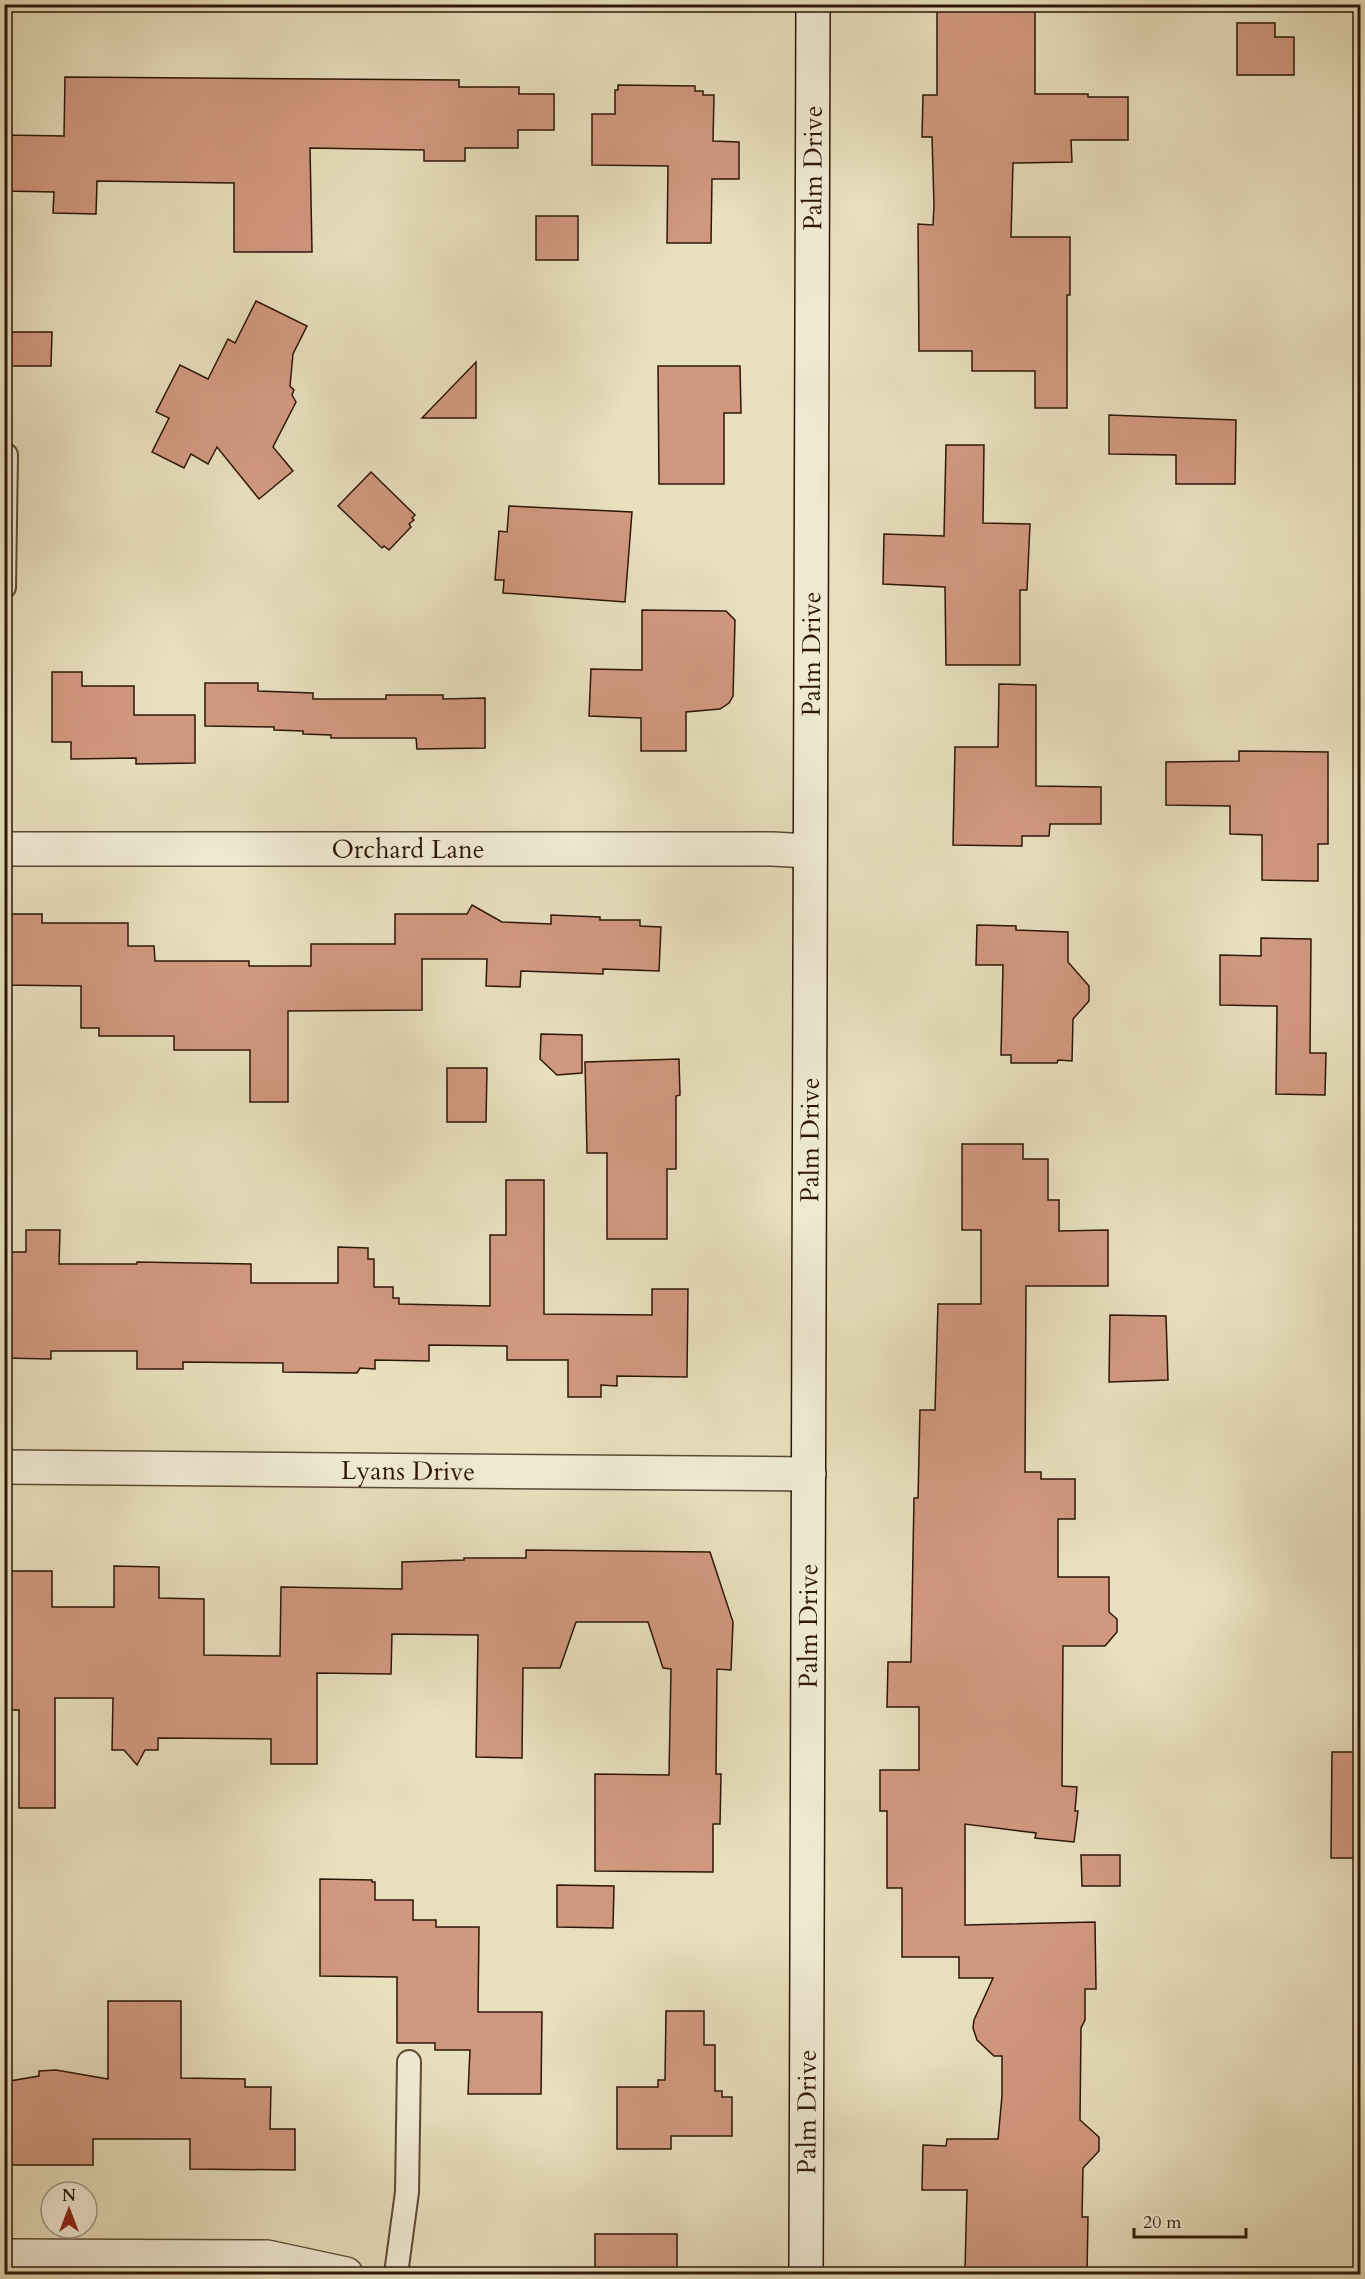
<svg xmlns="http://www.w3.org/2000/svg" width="1365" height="2279" viewBox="0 0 1365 2279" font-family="Cardo,serif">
<rect width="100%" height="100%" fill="#e8dfbd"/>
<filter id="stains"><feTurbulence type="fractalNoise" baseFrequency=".00333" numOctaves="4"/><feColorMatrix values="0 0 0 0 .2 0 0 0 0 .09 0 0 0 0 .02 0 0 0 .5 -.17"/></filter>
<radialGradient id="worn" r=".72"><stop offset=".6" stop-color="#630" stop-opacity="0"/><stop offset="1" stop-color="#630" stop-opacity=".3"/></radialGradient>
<g fill="#d19880" stroke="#2d1707" stroke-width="1.5">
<polygon points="957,4 1035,4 1035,94 1088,94 1088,97 1128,97 1128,140 1071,140 1072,162 1013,163 1011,237 1070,237 1070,295 1067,295 1067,408 1035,408 1035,371 972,371 972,351 919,351 918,224 933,225 934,205 932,137 922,137 923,95 937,95 937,8 957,8"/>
<polygon points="1237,23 1275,23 1275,37 1294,37 1294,75 1237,75"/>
<polygon points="65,77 459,80 459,87 519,87 519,94 554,94 554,130 518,130 518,148 465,148 465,161 424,161 424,150 310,148 312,252 234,252 234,183 97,181 96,214 53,213 54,192 4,191 4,135 64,136"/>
<polygon points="618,85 695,86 695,91 703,91 703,95 714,95 713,141 739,142 739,179 712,179 711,243 667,243 668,166 592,165 592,114 615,114 615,90 618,90"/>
<rect x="536" y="216" width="42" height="44"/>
<polygon points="256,301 307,326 293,354 290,386 294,390 292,395 296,402 273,447 293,471 259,499 217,447 208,464 191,454 184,468 152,452 169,418 156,412 180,365 208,379 228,339 235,343"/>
<polygon points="5,332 52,332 51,366 5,366"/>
<polygon points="476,362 476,418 422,418"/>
<polygon points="658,366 740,366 741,413 724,413 724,484 659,484"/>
<polygon points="1109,415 1236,420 1235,484 1176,484 1176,455 1109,454"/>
<polygon points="946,445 984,445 983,523 1030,524 1027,590 1020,590 1020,665 946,665 945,587 883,584 884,534 944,536"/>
<polygon points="371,472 415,515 412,518 414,520 409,524 411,527 389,550 384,546 382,548 338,506"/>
<polygon points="509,506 632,512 625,602 503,593 504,580 495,580 499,531 507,532"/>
<polygon points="642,610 726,611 735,620 733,696 729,703 720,709 686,712 686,751 641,751 641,718 589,716 591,669 642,670"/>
<polygon points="52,672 82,672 82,686 134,686 134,715 195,715 195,763 136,764 136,758 71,759 71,742 52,742"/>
<polygon points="205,683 258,683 258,691 313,693 313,699 386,699 386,695 443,695 443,699 485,698 485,748 417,749 416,738 331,738 331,735 303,734 303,731 274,730 274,727 205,726"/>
<polygon points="999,684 1036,685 1036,786 1101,787 1101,824 1050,824 1049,836 1022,836 1022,846 953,845 955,747 998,747"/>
<polygon points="1239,751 1328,752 1328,844 1318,844 1318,881 1262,880 1262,835 1230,834 1230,806 1166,805 1166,762 1239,761"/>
<polygon points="472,905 502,922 551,924 551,915 600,917 600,920 640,920 640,926 661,927 659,971 603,969 603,974 521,971 520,987 486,986 487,959 422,959 422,1010 288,1011 288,1102 250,1102 250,1050 174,1050 174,1036 99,1036 99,1028 81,1028 81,986 4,985 4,932 10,932 10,914 42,914 42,923 128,923 128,946 154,946 155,961 249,961 249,966 311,966 311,944 395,944 395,914 467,914"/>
<polygon points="977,925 1016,926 1016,930 1068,932 1068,962 1089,986 1089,1001 1073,1019 1072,1061 1058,1060 1057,1063 1011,1063 1011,1055 1001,1055 1003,965 976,965"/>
<polygon points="1261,938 1311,939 1310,1053 1326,1053 1325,1095 1276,1094 1277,1006 1220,1005 1220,955 1261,956"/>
<polygon points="541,1034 582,1035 582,1073 557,1075 540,1059"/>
<polygon points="679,1059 680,1095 676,1096 676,1169 667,1169 667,1239 607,1239 607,1153 587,1153 585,1062"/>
<polygon points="447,1068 487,1068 486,1122 447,1122"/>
<polygon points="962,1144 1023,1144 1023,1159 1048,1159 1048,1200 1059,1200 1059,1231 1108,1230 1108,1286 1026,1286 1025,1472 1041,1472 1041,1479 1075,1479 1075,1519 1058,1519 1058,1577 1109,1577 1109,1612 1117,1619 1117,1632 1105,1646 1063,1646 1062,1786 1077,1787 1075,1811 1078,1811 1074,1842 1035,1838 1036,1833 965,1824 965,1925 1095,1922 1096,1989 1085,1989 1085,2020 1081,2028 1080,2120 1099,2137 1099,2151 1083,2168 1082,2217 1088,2217 1087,2274 981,2274 981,2272 965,2271 967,2190 922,2190 923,2145 946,2146 947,2139 998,2139 1002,2096 1002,2056 994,2056 977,2040 973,2028 974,2020 993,1978 959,1978 959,1957 902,1957 902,1888 887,1888 887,1811 880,1811 880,1770 919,1770 919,1707 887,1707 888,1662 911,1662 914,1498 918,1498 920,1410 935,1410 938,1304 981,1304 981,1230 962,1230"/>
<polygon points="506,1180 544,1180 544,1314 652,1315 652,1289 688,1289 687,1377 617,1376 617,1386 601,1385 601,1397 568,1397 568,1360 507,1360 507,1346 429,1345 429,1361 375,1360 375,1369 360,1368 357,1373 283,1372 283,1363 183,1362 183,1369 137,1369 137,1351 51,1351 51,1359 4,1358 4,1252 26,1252 26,1230 60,1230 59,1264 137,1264 137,1262 251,1264 251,1283 338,1283 338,1247 368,1248 368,1259 374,1259 374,1287 393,1287 393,1298 399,1298 399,1304 490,1306 490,1235 506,1235"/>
<polygon points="1110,1315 1166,1316 1168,1380 1109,1382"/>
<polygon points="526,1550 710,1552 733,1622 731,1670 717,1669 716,1774 721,1774 720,1824 713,1824 713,1872 595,1871 595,1774 669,1775 671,1669 663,1668 648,1622 576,1622 560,1668 523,1668 522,1758 476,1757 478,1635 392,1634 391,1674 317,1673 317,1764 271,1764 271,1739 158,1738 158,1750 145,1750 137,1765 124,1750 112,1750 113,1698 55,1698 55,1808 19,1808 19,1710 4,1710 4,1571 52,1571 52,1607 114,1607 114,1566 159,1567 159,1598 204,1599 204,1655 280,1656 281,1587 402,1589 402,1562 464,1560 464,1558 526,1558"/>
<polygon points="1332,1752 1360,1752 1360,1858 1331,1858"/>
<polygon points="1081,1855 1120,1855 1120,1886 1082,1886"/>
<polygon points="320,1879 372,1880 372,1882 375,1882 375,1900 413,1900 413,1920 436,1920 436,1927 479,1927 478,2012 542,2012 541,2094 468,2094 470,2050 435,2050 435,2043 397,2043 397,1977 320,1976"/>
<polygon points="557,1885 614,1886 613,1928 557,1927"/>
<polygon points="108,2001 181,2001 181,2078 245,2079 245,2087 271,2087 270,2129 295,2129 295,2170 190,2169 190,2139 93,2139 93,2165 4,2165 4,2082 39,2076 39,2071 56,2070 108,2079"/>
<polygon points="666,2011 704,2011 704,2045 715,2045 715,2091 722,2091 722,2097 732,2097 732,2136 671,2136 671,2149 617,2149 617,2087 658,2087 658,2080 665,2080"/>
<rect x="595" y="2234" width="82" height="40"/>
</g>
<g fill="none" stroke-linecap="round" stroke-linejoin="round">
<g stroke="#5c4934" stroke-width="26">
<g id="lane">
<polyline points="4,587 6,455"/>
<polyline points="396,2274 407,2192 409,2062"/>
</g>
</g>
<g stroke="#5c4934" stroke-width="36">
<g id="street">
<path id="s1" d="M4,849H772L810,851"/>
<path id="s2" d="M4,1467L809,1474"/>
<polyline points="4,2256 267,2257 346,2274"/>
</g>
</g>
<g stroke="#2d1707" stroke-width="36">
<g id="secondary">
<path id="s3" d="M806,2274L813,4"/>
</g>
</g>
<use href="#lane" stroke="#f0ead4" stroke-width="22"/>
<use href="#street" stroke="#f0ead4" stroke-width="33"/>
<use href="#secondary" stroke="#f0ead4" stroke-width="33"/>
</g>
<g text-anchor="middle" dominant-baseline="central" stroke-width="4.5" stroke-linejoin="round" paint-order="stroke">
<g font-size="26" fill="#2d1707" stroke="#f0ead4">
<text stroke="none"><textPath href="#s3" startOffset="2106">Palm Drive</textPath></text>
<text stroke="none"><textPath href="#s3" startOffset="1620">Palm Drive</textPath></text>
<text stroke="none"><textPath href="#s1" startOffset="404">Orchard Lane</textPath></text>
<text stroke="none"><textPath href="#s3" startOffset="1134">Palm Drive</textPath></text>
<text stroke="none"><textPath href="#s2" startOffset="404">Lyans Drive</textPath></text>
<text stroke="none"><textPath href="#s3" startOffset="648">Palm Drive</textPath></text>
<text stroke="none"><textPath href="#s3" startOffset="162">Palm Drive</textPath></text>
</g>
</g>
<rect width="1365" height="2279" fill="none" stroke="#e8dfbd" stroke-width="24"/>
<rect x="6" y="6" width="1353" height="2267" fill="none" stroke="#2d1707" stroke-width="3"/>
<rect x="12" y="12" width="1341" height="2255" fill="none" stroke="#2d1707" stroke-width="1.5"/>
<g transform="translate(69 2210)"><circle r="28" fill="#f0ead4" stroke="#a29682" stroke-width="1.5"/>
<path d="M0-4.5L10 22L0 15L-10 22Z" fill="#8f2418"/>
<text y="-9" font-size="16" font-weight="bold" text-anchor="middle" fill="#2d1707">N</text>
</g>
<path d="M1134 2228v9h112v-9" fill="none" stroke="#2d1707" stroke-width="3"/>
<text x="1143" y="2228" font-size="18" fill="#2d1707" stroke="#f0ead4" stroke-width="4.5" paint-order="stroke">20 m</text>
<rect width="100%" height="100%" filter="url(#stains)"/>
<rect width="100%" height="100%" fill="url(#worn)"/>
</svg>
